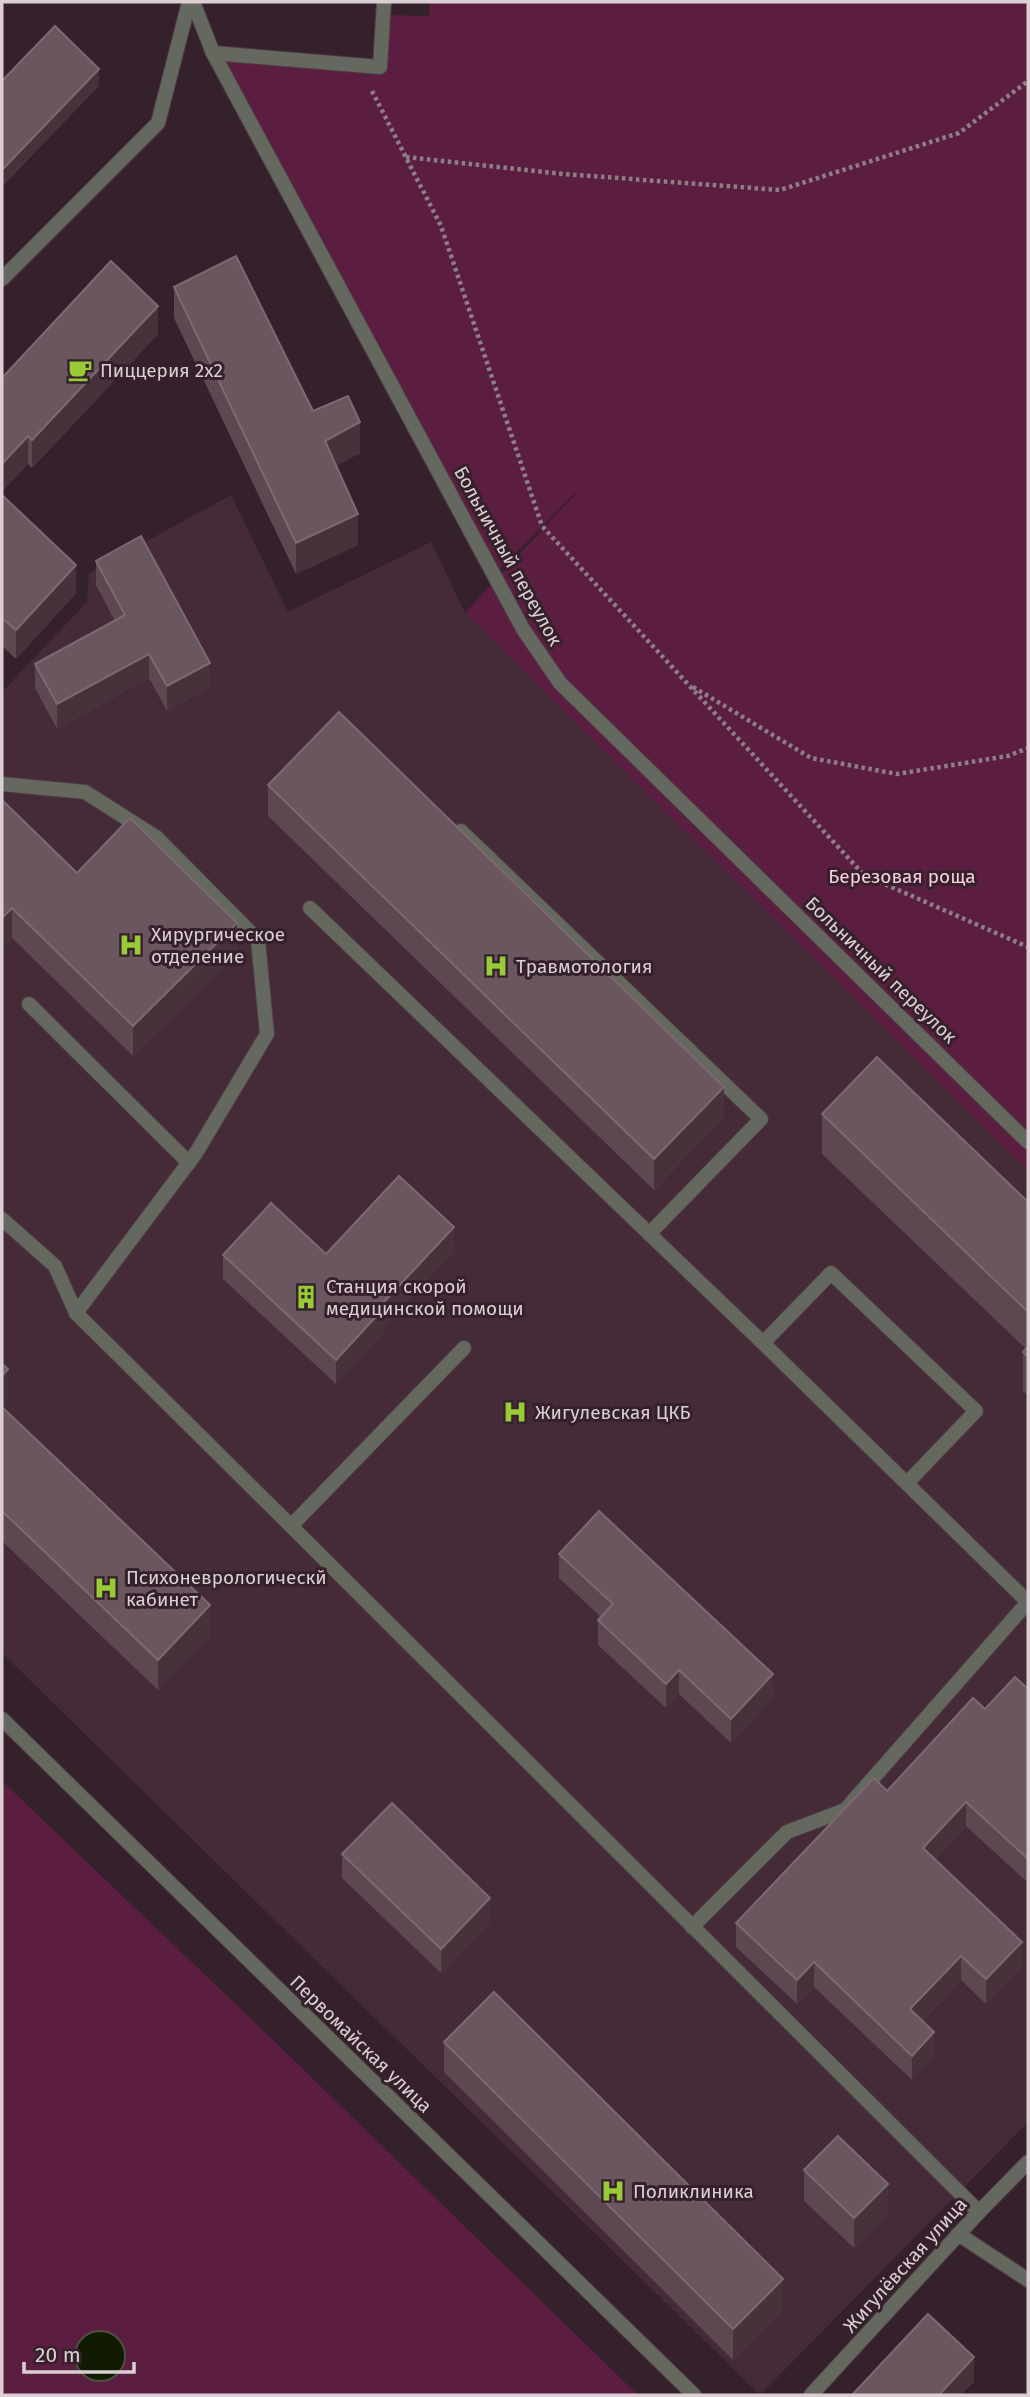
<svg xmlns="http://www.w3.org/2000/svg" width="1030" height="2397" viewBox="0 0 1030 2397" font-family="'Fira Sans',sans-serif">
<rect width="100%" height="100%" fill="#35212b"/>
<polygon fill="#452b37" points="231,495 288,612 431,542 465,613 1028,1171 1028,2122 760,2395 2,1653 2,692 87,602 89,573"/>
<g fill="#5c1e40">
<polygon points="430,2 1028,2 1028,1171 465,613 592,476 494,575 213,53 380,67 383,15 429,16"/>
<polygon points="2,1781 269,2036 638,2395 2,2395"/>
</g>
<circle fill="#111b02" stroke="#4e5141" stroke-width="2" cx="100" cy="2356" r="25"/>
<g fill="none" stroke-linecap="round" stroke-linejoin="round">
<g stroke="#503d46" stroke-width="16">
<g id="lane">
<polyline points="213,53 380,67 384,2"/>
<polyline points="2,784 85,792 156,837 258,940 267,1034 196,1153 76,1313"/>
<polyline points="461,831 761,1119 649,1234"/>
<polyline points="310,908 763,1343 1028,1602"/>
<polyline points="29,1004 189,1163"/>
<polyline points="2,1219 55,1266 76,1313 291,1526"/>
<polyline points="763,1343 831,1273 976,1411 907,1483"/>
<polyline points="464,1348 291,1526 979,2212"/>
<polyline points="692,1927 787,1832 845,1810 1028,1602"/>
<polyline points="958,2234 1028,2280"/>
</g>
</g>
<g stroke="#503d46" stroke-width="16">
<g id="street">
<polyline points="193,2 213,53 523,629 560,683 1028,1142"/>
<polyline points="2,279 158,123 189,2"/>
<polyline points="2,1719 694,2395"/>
<polyline points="811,2395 979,2212 1028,2162"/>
</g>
</g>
<g stroke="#8e7e86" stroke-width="4.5" stroke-dasharray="3.5 3.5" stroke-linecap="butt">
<polyline points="372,91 441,226 542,526 864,875 1028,947"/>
<polyline points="406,157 563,174 780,190 959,133 1028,81"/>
<polyline points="693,687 811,758 897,774 1008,756 1028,748"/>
</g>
<use href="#lane" stroke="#64685f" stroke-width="14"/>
<use href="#street" stroke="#64685f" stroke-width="14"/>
</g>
<g fill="#5d4751">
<polygon points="174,287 360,453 337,465 358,545 296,574 174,318"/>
<polygon points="158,334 32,468 28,464 2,378"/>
<polygon points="2,495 76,593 16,659 2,646"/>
<polygon points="96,561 210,687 167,711 149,678 57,729 35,688 35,664 115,621 96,585"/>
<polygon points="268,785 724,1117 654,1190 268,816"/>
<polygon points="2,800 77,873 237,954 133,1056 12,938 2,949"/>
<polygon points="822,1114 1028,1202 1028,1396 1023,1391 1023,1352 1026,1349 822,1154"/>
<polygon points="454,1251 384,1326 384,1332 336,1384 223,1279 223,1255"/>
<polygon points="2,1407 210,1636 158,1690 2,1541"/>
<polygon points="559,1554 773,1698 731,1743 679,1694 666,1708 598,1645 598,1620 601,1617 559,1578"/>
<polygon points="1028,1689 1028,1881 1027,1882 966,1826 935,1859 1022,1966 986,2004 961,1980 922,2021 934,2056 912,2080 814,1987 797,2004 736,1947 736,1923 887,1791"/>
<polygon points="342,1854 490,1922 441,1973 342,1878"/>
<polygon points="444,2042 783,2310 733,2360 444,2072"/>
<polygon points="804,2170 888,2215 854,2248 804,2201"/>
</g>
<g fill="#47323c">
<polygon points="99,69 99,86 2,187 2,170"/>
<polygon points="158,306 158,334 32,468 32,440"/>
<polygon points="360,422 360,453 325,471 325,441"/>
<polygon points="28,436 28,464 2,492 2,464"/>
<polygon points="358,514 358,545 296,574 296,543"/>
<polygon points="76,565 76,593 16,659 16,630"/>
<polygon points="149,654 149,678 57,729 57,704"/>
<polygon points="210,663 210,687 167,711 167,686"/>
<polygon points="12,908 12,938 2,949 2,918"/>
<polygon points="237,923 237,954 133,1056 133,1026"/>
<polygon points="724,1087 724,1117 654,1190 654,1159"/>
<polygon points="454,1227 454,1251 384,1326 384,1332 336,1384 336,1360 381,1305"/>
<polygon points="8,1369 8,1400 2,1407 2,1376"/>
<polygon points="210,1605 210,1636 158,1690 158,1660"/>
<polygon points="679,1670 679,1694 666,1708 666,1684"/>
<polygon points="773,1674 773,1698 731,1743 731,1719"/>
<polygon points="966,1802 966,1826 923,1872 923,1848"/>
<polygon points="1028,1857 1028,1881 1027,1882 1027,1858"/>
<polygon points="490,1898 490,1922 441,1973 441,1949"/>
<polygon points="1022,1942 1022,1966 986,2004 986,1979"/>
<polygon points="961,1956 961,1980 910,2033 910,2009"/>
<polygon points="814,1962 814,1987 797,2004 797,1980"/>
<polygon points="934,2032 934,2056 912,2080 912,2056"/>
<polygon points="888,2184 888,2215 854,2248 854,2218"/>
<polygon points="783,2279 783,2310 733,2360 733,2329"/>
<polygon points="974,2357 974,2382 961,2395 939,2395"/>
</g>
<g fill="#6a565f" stroke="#7c6971" stroke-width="2">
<polygon points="55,26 99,69 2,170 2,81"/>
<polygon points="236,256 313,411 348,396 360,422 325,441 358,514 296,543 174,287"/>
<polygon points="111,261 158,306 32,440 28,436 2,464 2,378"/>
<polygon points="2,495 76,565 16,630 2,618"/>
<polygon points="141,536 210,663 167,686 149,654 57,704 35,664 125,615 96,561"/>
<polygon points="339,712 724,1087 654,1159 268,785"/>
<polygon points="2,800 77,873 130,818 237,923 133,1026 12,908 2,918"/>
<polygon points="877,1057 1028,1202 1028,1312 822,1114"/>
<polygon points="399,1176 454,1227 381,1305 384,1308 336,1360 223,1255 271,1203 326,1254"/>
<polygon points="1028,1346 1028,1357 1023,1352"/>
<polygon points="2,1364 8,1369 2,1376"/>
<polygon points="2,1407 210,1605 158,1660 2,1511"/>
<polygon points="599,1511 773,1674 731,1719 679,1670 666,1684 598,1620 613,1604 559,1554"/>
<polygon points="1015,1677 1028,1689 1028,1857 1027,1858 966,1802 923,1848 1022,1942 986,1979 961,1956 910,2009 934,2032 912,2056 814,1962 797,1980 736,1923 874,1778 887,1791 973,1698 985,1709"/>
<polygon points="392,1803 490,1898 441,1949 342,1854"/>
<polygon points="494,1992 783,2279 733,2329 444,2042"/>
<polygon points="838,2136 888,2184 854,2218 804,2170"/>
<polygon points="928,2314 974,2357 939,2395 852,2395"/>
</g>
<defs>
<g id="cafe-bare" transform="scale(1.89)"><path d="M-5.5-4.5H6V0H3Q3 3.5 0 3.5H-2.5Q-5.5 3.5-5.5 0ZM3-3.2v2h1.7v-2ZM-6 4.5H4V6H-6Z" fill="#98cb36" stroke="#35212b" stroke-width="2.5" paint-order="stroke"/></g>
<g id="hospital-bare" transform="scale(1.89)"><path d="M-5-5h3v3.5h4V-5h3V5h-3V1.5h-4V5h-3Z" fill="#98cb36" stroke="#35212b" stroke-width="2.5" paint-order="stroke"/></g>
<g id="building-bare" transform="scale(1.89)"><path d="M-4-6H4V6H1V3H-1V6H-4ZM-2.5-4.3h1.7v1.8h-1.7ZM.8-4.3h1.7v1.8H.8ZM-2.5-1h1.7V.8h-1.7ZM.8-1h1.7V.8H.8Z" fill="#98cb36" stroke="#35212b" stroke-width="2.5" paint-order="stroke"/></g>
</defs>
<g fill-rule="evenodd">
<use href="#cafe-bare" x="80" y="370"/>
<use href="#hospital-bare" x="131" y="945"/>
<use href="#hospital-bare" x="496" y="966"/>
<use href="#building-bare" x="306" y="1297"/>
<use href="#hospital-bare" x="515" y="1412"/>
<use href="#hospital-bare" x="106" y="1588"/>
<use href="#hospital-bare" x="613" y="2191"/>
</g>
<g text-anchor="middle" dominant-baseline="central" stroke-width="6" stroke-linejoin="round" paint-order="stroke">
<g font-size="19" fill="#dccfd4" stroke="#35212b" text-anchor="start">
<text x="100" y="370">Пиццерия 2х2</text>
<text x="151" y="934">Хирургическое<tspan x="151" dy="22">отделение</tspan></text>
<text x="516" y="966">Травмотология</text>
<text x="326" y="1286">Станция скорой<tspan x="326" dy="22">медицинской помощи</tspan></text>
<text x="535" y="1412">Жигулевская ЦКБ</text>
<text x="126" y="1577">Психоневрологическй<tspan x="126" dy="22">кабинет</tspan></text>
<text x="633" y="2191">Поликлиника</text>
</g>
<g font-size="19" fill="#dccfd4" stroke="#35212b">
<text transform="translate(508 556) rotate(61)">Больничный переулок</text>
<text transform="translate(881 970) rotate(44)">Больничный переулок</text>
<text transform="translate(361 2044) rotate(44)">Первомайская улица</text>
<text transform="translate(905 2265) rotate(-48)">Жигулёвская улица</text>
</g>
<g font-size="19" fill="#fccbe1" stroke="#35212b">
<text x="902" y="876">Березовая роща</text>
</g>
</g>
<rect width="1030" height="2397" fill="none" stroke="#dccfd4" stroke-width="7"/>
<path d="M24 2362v10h110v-10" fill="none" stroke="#dccfd4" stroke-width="3.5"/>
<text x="35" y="2362" font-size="21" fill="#dccfd4" stroke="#35212b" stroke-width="5" paint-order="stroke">20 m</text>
</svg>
